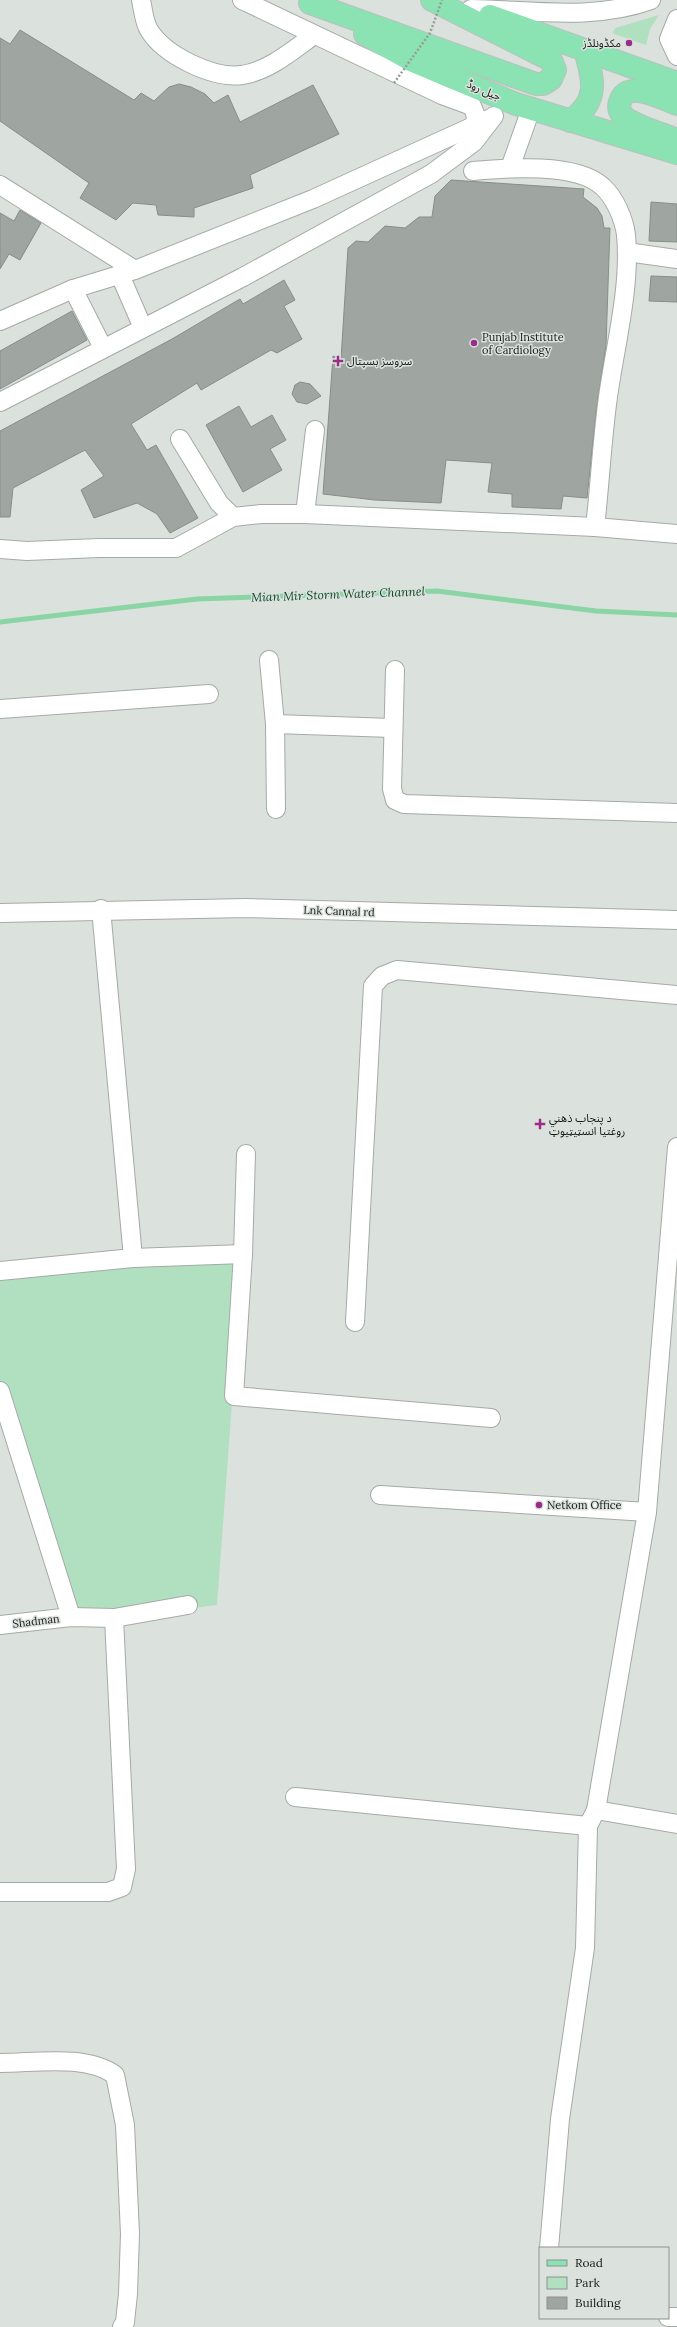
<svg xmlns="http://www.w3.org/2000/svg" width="677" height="2327" viewBox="0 0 677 2327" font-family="Lora,'Noto Sans Arabic',serif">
<rect width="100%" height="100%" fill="#dbe2dd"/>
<g fill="#b0e0c0">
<polygon points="659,15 650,29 646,45 614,34 613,32 615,28"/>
<polygon points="243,1254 217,1605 114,1618 71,1617 0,1391 0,1271"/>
</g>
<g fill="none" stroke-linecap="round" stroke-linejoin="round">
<polyline stroke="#8ad4a5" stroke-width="5" points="0,622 197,599 437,591 596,611 677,615"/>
</g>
<g fill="#9fa5a0" stroke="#878d89">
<polygon points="20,30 134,100 141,93 154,101 169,87 179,84 191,87 205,94 214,103 228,95 240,122 313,85 339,134 250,175 253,188 194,208 194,217 158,215 156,205 133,203 116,220 80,198 89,183 0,121 0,38 10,44"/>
<polygon points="451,180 584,189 583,197 597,208 602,216 604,228 610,228 606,345 596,412 587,498 563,496 561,509 512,507 512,494 488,492 492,463 446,460 441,503 375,500 323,494 333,356 341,359 348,248 356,241 368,242 385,226 405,228 419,217 432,217 435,196"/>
<polygon points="651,202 677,204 677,242 649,241"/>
<polygon points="20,210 41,223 20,260 9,254 0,269 0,213 14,221"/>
<polygon points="651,276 677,277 677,302 649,301"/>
<polygon points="284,280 295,300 284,306 302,339 277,353 271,350 201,390 197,383 131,424 147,450 156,445 198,518 170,533 157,514 137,503 94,518 81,490 104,476 85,450 13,488 10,517 0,517 0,431 172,339 240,299 243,304"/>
<polygon points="72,311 87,340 0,389 0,351"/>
<polygon points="300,382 310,384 321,396 307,404 297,402 292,394 295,385"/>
<polygon points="239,406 251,427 272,415 286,440 270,449 282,470 243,492 206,425"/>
</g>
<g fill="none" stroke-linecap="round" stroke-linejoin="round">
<g stroke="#a4aba6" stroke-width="20">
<g id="minor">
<path d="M141,0C143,9 144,22 149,30C164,55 213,79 242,75C269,71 293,50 314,35"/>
<polyline points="242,0 442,95 472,106 476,116 475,125"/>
<path d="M471,9C531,10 593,21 651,0"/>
<polyline points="677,19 669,39 677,56"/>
<polyline points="510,168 531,109"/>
<path d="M473,171C506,168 577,162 603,187C615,198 624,219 626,235C631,287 615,346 608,397C602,440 600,484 595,527"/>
<polyline points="0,185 135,270"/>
<polyline points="627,252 677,259"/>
<polyline points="120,275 143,328"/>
<polyline points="73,289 103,348"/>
<polyline points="0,321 73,289 135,270 313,199 491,118"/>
<polyline points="0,402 243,277 431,174 474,142 494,116"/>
<polyline points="180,439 219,503 233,517"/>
<polyline points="305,514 315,430"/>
<polyline points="0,549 27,551 99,548 176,548 233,517 261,514 305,514 595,527 677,534"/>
<polyline points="269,660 275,724 276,809"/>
<polyline points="395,670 392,789 395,800 404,804 677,813"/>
<polyline points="0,709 209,694"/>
<polyline points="275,724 392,728"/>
<polyline points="101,909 133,1258"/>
<polyline points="0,913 246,908 677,920"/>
<polyline points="246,1154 243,1254 234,1396 491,1418"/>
<polyline points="0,1271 133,1258 243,1254"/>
<polyline points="355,1322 373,986 382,976 397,970 677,995"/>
<polyline points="0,1391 71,1617"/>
<polyline points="380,1495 647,1512"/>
<polyline points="0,1625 71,1617 114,1618 188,1605"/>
<polyline points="295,1797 588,1826"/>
<polyline points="596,1810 677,1824"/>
<polyline points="0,1892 108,1892 122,1887 126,1869 114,1618"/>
<path d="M0,2063C36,2063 85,2054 115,2075L125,2125L130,2234L128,2294L125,2322L122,2327"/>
<polyline points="549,2248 560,2119 585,1948 588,1826 596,1810 647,1512 677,1147"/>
<polyline points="668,2317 677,2317"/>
</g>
</g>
<g stroke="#bebfbe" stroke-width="24">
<g id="major">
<polyline points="310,3 536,84 543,84 551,79 555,70 551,60 432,0"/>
<polyline points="490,16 677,83"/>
<polyline points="365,34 411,60 516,104 677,153"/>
<path d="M677,104C663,99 626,78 620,102C618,107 620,112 623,116C633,126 663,134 677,140"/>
<path d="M570,121C599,102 594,80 585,51"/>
</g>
</g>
<use href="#minor" stroke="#fff" stroke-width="18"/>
<use href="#major" stroke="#8be2b3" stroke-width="22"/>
<polyline stroke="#969c98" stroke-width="2.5" stroke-dasharray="2 2" stroke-linecap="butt" points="394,83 430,33 442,0"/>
</g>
<g fill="#9c2c8a" stroke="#dbe2dd" stroke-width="1.5">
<circle cx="629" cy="43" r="4"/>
<circle cx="474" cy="343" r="4"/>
<path d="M336 355h4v4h4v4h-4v4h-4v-4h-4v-4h4z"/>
<path d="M538 1118h4v4h4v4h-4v4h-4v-4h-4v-4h4z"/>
<circle cx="539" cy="1505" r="4"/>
</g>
<g text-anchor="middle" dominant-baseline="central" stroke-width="3" stroke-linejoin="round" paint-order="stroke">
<g font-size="11" fill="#171a18" stroke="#dbe2dd" text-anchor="start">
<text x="621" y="43" text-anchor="end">مکڈونلڈز</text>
<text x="482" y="337">Punjab Institute<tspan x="482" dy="13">of Cardiology</tspan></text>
<text x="347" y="361">سروسز ہسپتال</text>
<text x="549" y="1118">د پنجاب ذهني<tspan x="549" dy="13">روغتیا انسټیټیوټ</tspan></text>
<text x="547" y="1505">Netkom Office</text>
</g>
<g font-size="11" fill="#171a18" stroke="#dbe2dd">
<text transform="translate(484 90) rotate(23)">جیل روڈ</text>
<text transform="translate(339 911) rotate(2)">Lnk Cannal rd</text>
<text transform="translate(36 1621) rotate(-7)">Shadman</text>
</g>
<g font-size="12" font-style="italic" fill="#0c4627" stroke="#dbe2dd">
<text transform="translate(338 594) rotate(-2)">Mian Mir Storm Water Channel</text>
</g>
</g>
<rect x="539" y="2247" width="130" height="72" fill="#dbe2dd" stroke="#8d928e"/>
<rect x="547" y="2260" width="20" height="6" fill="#8be2b3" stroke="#8d928e"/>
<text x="575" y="2267" font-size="12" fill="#171a18">Road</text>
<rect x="547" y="2277" width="20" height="12" fill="#b0e0c0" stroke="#8d928e"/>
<text x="575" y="2287" font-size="12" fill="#171a18">Park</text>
<rect x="547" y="2297" width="20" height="12" fill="#9fa5a0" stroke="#8d928e"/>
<text x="575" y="2307" font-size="12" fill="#171a18">Building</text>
</svg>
